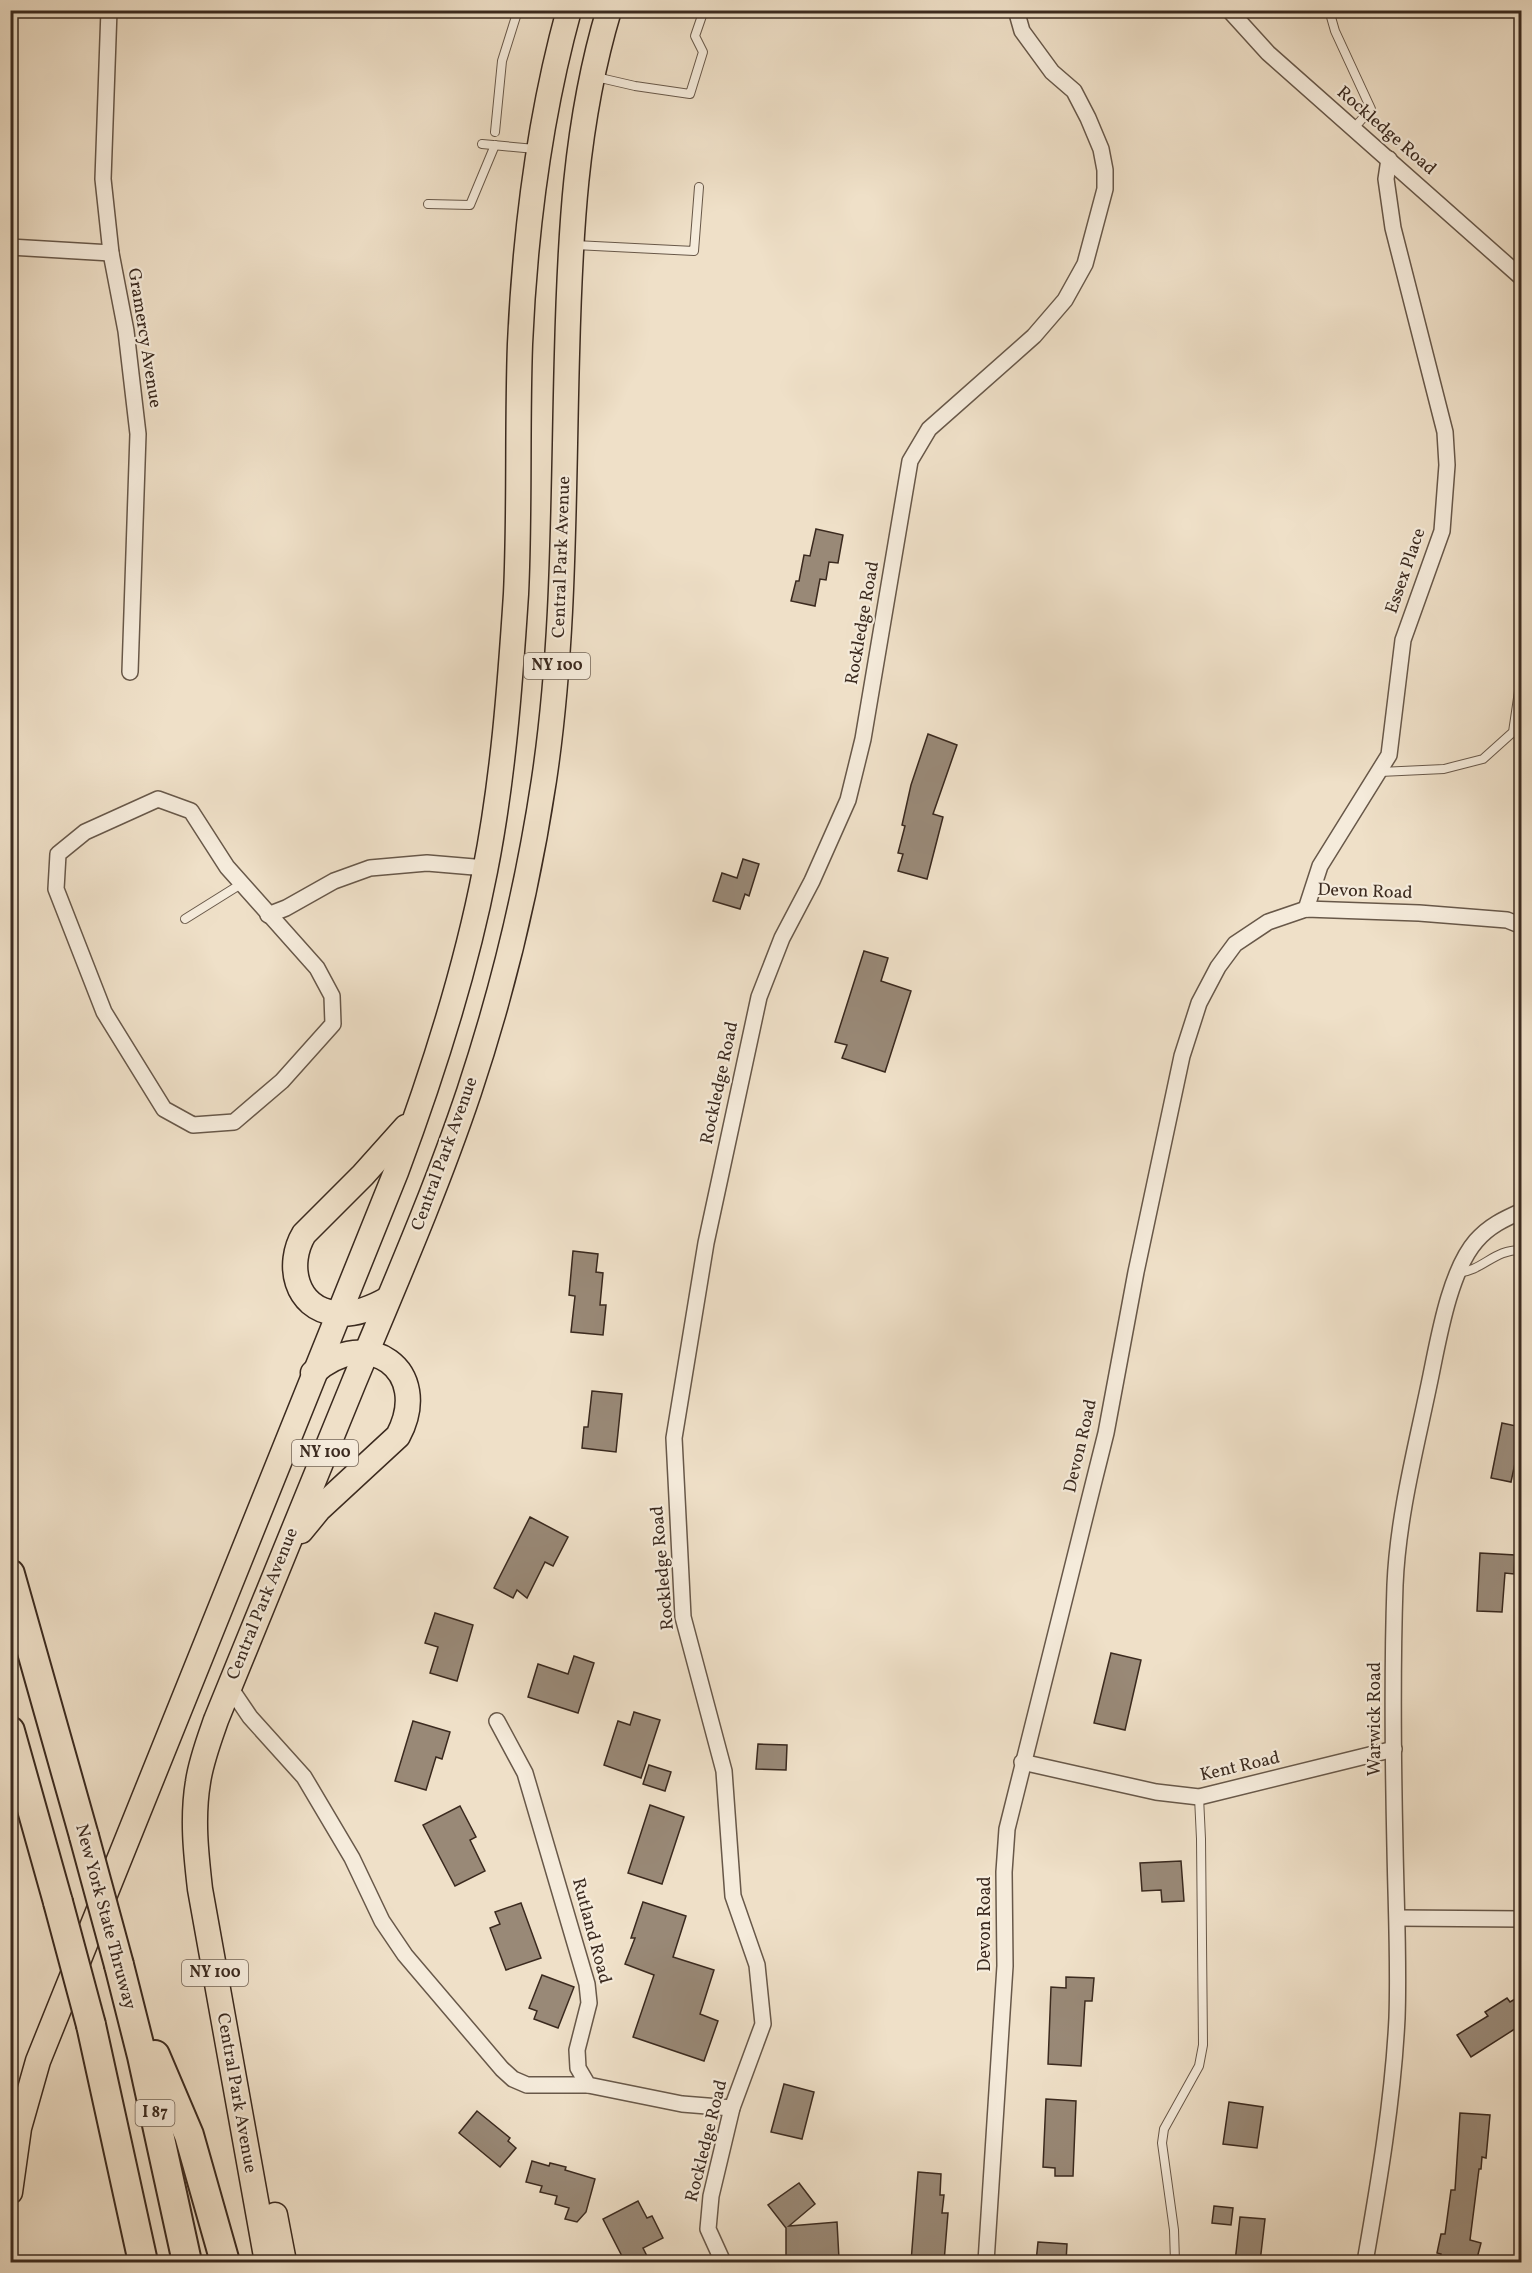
<svg xmlns="http://www.w3.org/2000/svg" width="1532" height="2273" viewBox="0 0 1532 2273" font-family="Vollkorn,serif">
<rect width="100%" height="100%" fill="#efe0c8"/>
<filter id="stains"><feTurbulence type="fractalNoise" baseFrequency=".00333" numOctaves="4"/><feColorMatrix values="0 0 0 0 .2 0 0 0 0 .09 0 0 0 0 .02 0 0 0 .5 -.17"/></filter>
<radialGradient id="worn" r=".72"><stop offset=".6" stop-color="#630" stop-opacity="0"/><stop offset="1" stop-color="#630" stop-opacity=".3"/></radialGradient>
<g fill="#998977" stroke="#3b2a1f" stroke-width="1.5">
<polygon points="816,529 843,535 838,563 829,562 826,580 820,579 815,606 791,601 796,581 799,581 804,555 810,556"/>
<polygon points="928,734 957,745 933,814 943,817 927,879 898,871 903,854 898,853 905,826 902,825 911,785"/>
<polygon points="743,859 759,864 749,896 745,894 740,909 713,901 722,873 737,878"/>
<polygon points="864,951 888,958 881,981 911,991 885,1072 842,1058 847,1045 835,1042"/>
<polygon points="573,1251 598,1254 596,1272 603,1273 600,1305 606,1305 603,1335 571,1332 575,1296 569,1295"/>
<polygon points="592,1391 622,1394 616,1452 582,1448 584,1427 588,1427"/>
<polygon points="1502,1423 1521,1427 1521,1464 1515,1463 1511,1482 1491,1478"/>
<polygon points="530,1517 568,1537 553,1566 545,1562 527,1598 517,1590 513,1598 494,1588"/>
<polygon points="1480,1553 1515,1555 1514,1574 1505,1573 1502,1612 1477,1611"/>
<polygon points="435,1613 473,1625 457,1681 430,1673 438,1647 425,1643"/>
<polygon points="1111,1653 1141,1660 1125,1730 1094,1723"/>
<polygon points="574,1656 594,1663 578,1713 528,1697 538,1664 568,1674"/>
<polygon points="634,1712 660,1720 641,1778 604,1765 618,1721 630,1725"/>
<polygon points="413,1721 450,1732 442,1759 436,1757 426,1790 395,1781"/>
<polygon points="758,1744 787,1745 786,1770 756,1769"/>
<polygon points="649,1765 671,1772 665,1791 643,1784"/>
<polygon points="650,1805 684,1817 662,1884 628,1873"/>
<polygon points="460,1806 476,1837 470,1840 485,1871 455,1886 423,1825"/>
<polygon points="1181,1861 1184,1901 1162,1902 1161,1890 1142,1891 1140,1863"/>
<polygon points="643,1902 686,1916 673,1957 714,1970 700,2014 718,2021 704,2061 633,2037 654,1975 625,1964 635,1938 631,1938"/>
<polygon points="521,1903 541,1958 506,1970 490,1928 500,1924 495,1912"/>
<polygon points="542,1975 574,1987 558,2028 534,2019 537,2011 529,2008"/>
<polygon points="1066,1977 1094,1978 1092,2001 1085,2001 1081,2066 1048,2064 1051,1987 1066,1988"/>
<polygon points="1507,1998 1510,2002 1515,1999 1521,2010 1521,2025 1471,2057 1457,2035 1488,2016 1485,2012"/>
<polygon points="784,2084 814,2092 802,2139 771,2132"/>
<polygon points="1046,2099 1076,2101 1073,2176 1055,2176 1055,2168 1043,2167"/>
<polygon points="1229,2102 1263,2107 1257,2148 1223,2144"/>
<polygon points="477,2111 510,2138 508,2141 516,2148 500,2167 459,2133"/>
<polygon points="1460,2113 1490,2115 1486,2158 1482,2157 1481,2169 1479,2169 1470,2240 1481,2243 1476,2262 1439,2262 1441,2254 1437,2253 1441,2234 1445,2234 1451,2190 1455,2190"/>
<polygon points="532,2161 549,2166 550,2163 566,2167 565,2170 595,2179 586,2212 577,2222 565,2219 569,2208 555,2204 557,2196 540,2192 542,2186 526,2182"/>
<polygon points="918,2172 941,2174 940,2195 944,2195 942,2213 948,2213 944,2262 911,2262"/>
<polygon points="799,2183 815,2204 789,2226 837,2222 839,2259 827,2258 828,2262 786,2262 786,2228 768,2205"/>
<polygon points="638,2201 647,2218 652,2216 663,2238 643,2248 650,2262 625,2262 603,2219"/>
<polygon points="1214,2206 1233,2208 1231,2225 1212,2223"/>
<polygon points="1240,2217 1265,2219 1260,2262 1235,2262"/>
<polygon points="1038,2242 1067,2244 1066,2262 1036,2262"/>
</g>
<g fill="none" stroke-linecap="round" stroke-linejoin="round">
<g stroke="#685849" stroke-width="10">
<g id="lane">
<polyline points="1329,10 1335,31 1371,109 1354,128"/>
<polyline points="596,77 635,86 690,94 703,52 695,36 704,10"/>
<polyline points="495,132 502,61 518,10"/>
<polyline points="482,144 535,149"/>
<polyline points="428,204 470,205 495,145"/>
<polyline points="575,245 694,251 699,187"/>
<polyline points="1380,772 1444,769 1483,759 1513,732 1522,671"/>
<polyline points="185,919 241,884"/>
<path d="M1458,1273C1484,1270 1494,1249 1522,1250"/>
<polyline points="1175,2262 1174,2230 1162,2143 1164,2129 1199,2066 1203,2045 1201,1839 1199,1797"/>
</g>
</g>
<g stroke="#685849" stroke-width="18">
<g id="street">
<polyline points="109,10 103,179 111,253 126,331 138,434 130,672"/>
<polyline points="1229,10 1268,53 1522,278"/>
<polyline points="10,247 111,253"/>
<polygon points="158,799 191,811 227,867 317,968 332,996 333,1024 282,1081 234,1122 193,1125 164,1109 104,1012 56,889 58,854 85,832"/>
<polyline points="1306,909 1320,866 1389,755 1403,640 1442,531 1447,465 1445,432 1393,228 1386,179 1389,159"/>
<polyline points="268,915 286,908 334,881 370,868 427,863 486,868"/>
<polyline points="229,1686 250,1717 304,1777 352,1858 382,1921 405,1955 502,2069 513,2079 527,2085 588,2085"/>
<polyline points="497,1721 525,1773 587,1984 589,2003 577,2050 578,2068 588,2085 682,2104 732,2108"/>
<polyline points="1022,1762 1156,1792 1199,1797 1394,1749"/>
<polyline points="1398,1918 1522,1919"/>
<polyline points="723,2262 708,2229 711,2196 732,2108 763,2024 757,1965 733,1896 724,1771 683,1617 674,1438 706,1243 759,997 782,938 812,881 848,800 863,739 910,461 929,429 1034,336 1065,300 1085,264 1105,189 1105,170 1101,149 1088,118 1074,91 1052,72 1022,31 1016,10"/>
<polyline points="986,2262 1005,1966 1004,1872 1007,1829 1106,1433 1136,1272 1182,1056 1199,1003 1218,967 1235,944 1268,922 1306,909 1419,913 1507,920 1522,926"/>
<path d="M1365,2262C1379,2182 1393,2100 1397,2018C1399,1961 1396,1905 1395,1848C1393,1761 1392,1672 1395,1585C1398,1514 1417,1444 1431,1375C1439,1336 1450,1271 1476,1241C1489,1226 1504,1219 1522,1211"/>
</g>
</g>
<g stroke="#3b2a1f" stroke-width="27">
<g id="primary">
<path d="M388,1299C372,1308 354,1316 335,1313C295,1308 286,1264 304,1234L363,1175L406,1127"/>
<path d="M301,1531L319,1509L398,1436C433,1370 367,1324 313,1373"/>
<path d="M10,2192L19,2128L38,2061L396,1172C433,1073 465,974 485,871C503,780 510,686 516,594C520,511 517,427 520,344C525,232 539,119 569,10"/>
<polyline points="275,2215 284,2262"/>
<path d="M267,2262L200,1889C196,1854 192,1818 198,1782C201,1761 209,1740 216,1720C262,1607 308,1494 354,1382C394,1286 436,1190 469,1092C503,990 528,886 544,780C565,639 563,497 567,354C570,237 575,123 609,10"/>
</g>
</g>
<g stroke="#3b2a1f" stroke-width="32">
<g id="highway">
<polyline points="10,1574 84,1836"/>
<polyline points="10,1731 58,1902"/>
<polyline points="119,1965 142,2056 187,2262"/>
<polyline points="91,2025 143,2262"/>
<polyline points="155,2055 189,2135 225,2262"/>
</g>
</g>
<use href="#lane" stroke="#f5ebdb" stroke-width="8"/>
<use href="#street" stroke="#f5ebdb" stroke-width="15"/>
<use href="#primary" stroke="#efe0c8" stroke-width="24"/>
<use href="#highway" stroke="#efe0c8" stroke-width="28"/>
<g stroke="#3b2a1f" stroke-width="32" stroke-linecap="butt">
<g id="highway-bridge">
<polyline points="84,1836 119,1965"/>
<polyline points="58,1902 91,2025"/>
</g>
</g>
<use href="#highway-bridge" stroke="#efe0c8" stroke-width="28"/>
</g>
<g text-anchor="middle" dominant-baseline="central" stroke-width="4.5" stroke-linejoin="round" paint-order="stroke">
<g fill="#f5ebdb" stroke="#736457" stroke-width="1.5">
<rect x="524" y="653" width="66" height="26" rx="4.5"/>
<rect x="292" y="1440" width="66" height="26" rx="4.5"/>
<rect x="182" y="1960" width="66" height="26" rx="4.5"/>
<rect x="135.5" y="2100" width="39" height="26" rx="4.5"/>
</g>
<g font-size="16" font-weight="bold" fill="#3b2a1f">
<text x="557" y="666">NY 100</text>
<text x="325" y="1453">NY 100</text>
<text x="215" y="1973">NY 100</text>
<text x="155" y="2113">I 87</text>
</g>
<g font-size="18" fill="#3b2a1f" stroke="#f5ebdb">
<text transform="translate(1386 131) rotate(41)">Rockledge Road</text>
<text transform="translate(144 338) rotate(81)">Gramercy Avenue</text>
<text transform="translate(562 557) rotate(-88)">Central Park Avenue</text>
<text transform="translate(1406 571) rotate(-71)">Essex Place</text>
<text transform="translate(863 623) rotate(-80)">Rockledge Road</text>
<text transform="translate(1365 892) rotate(2)">Devon Road</text>
<text transform="translate(720 1083) rotate(-78)">Rockledge Road</text>
<text transform="translate(445 1154) rotate(-70)">Central Park Avenue</text>
<text transform="translate(1081 1446) rotate(-77)">Devon Road</text>
<text transform="translate(663 1568) rotate(-95)">Rockledge Road</text>
<text transform="translate(263 1604) rotate(-68)">Central Park Avenue</text>
<text transform="translate(1375 1719) rotate(-90)">Warwick Road</text>
<text transform="translate(1240 1767) rotate(-13)">Kent Road</text>
<text transform="translate(105 1917) rotate(75)">New York State Thruway</text>
<text transform="translate(985 1924) rotate(-90)">Devon Road</text>
<text transform="translate(591 1931) rotate(75)">Rutland Road</text>
<text transform="translate(236 2093) rotate(80)">Central Park Avenue</text>
<text transform="translate(707 2141) rotate(-76)">Rockledge Road</text>
</g>
</g>
<rect width="1532" height="2273" fill="none" stroke="#efe0c8" stroke-width="36"/>
<rect x="12" y="12" width="1508" height="2249" fill="none" stroke="#3b2a1f" stroke-width="3"/>
<rect x="18" y="18" width="1496" height="2237" fill="none" stroke="#3b2a1f" stroke-width="1.5"/>
<rect width="100%" height="100%" filter="url(#stains)"/>
<rect width="100%" height="100%" fill="url(#worn)"/>
</svg>
